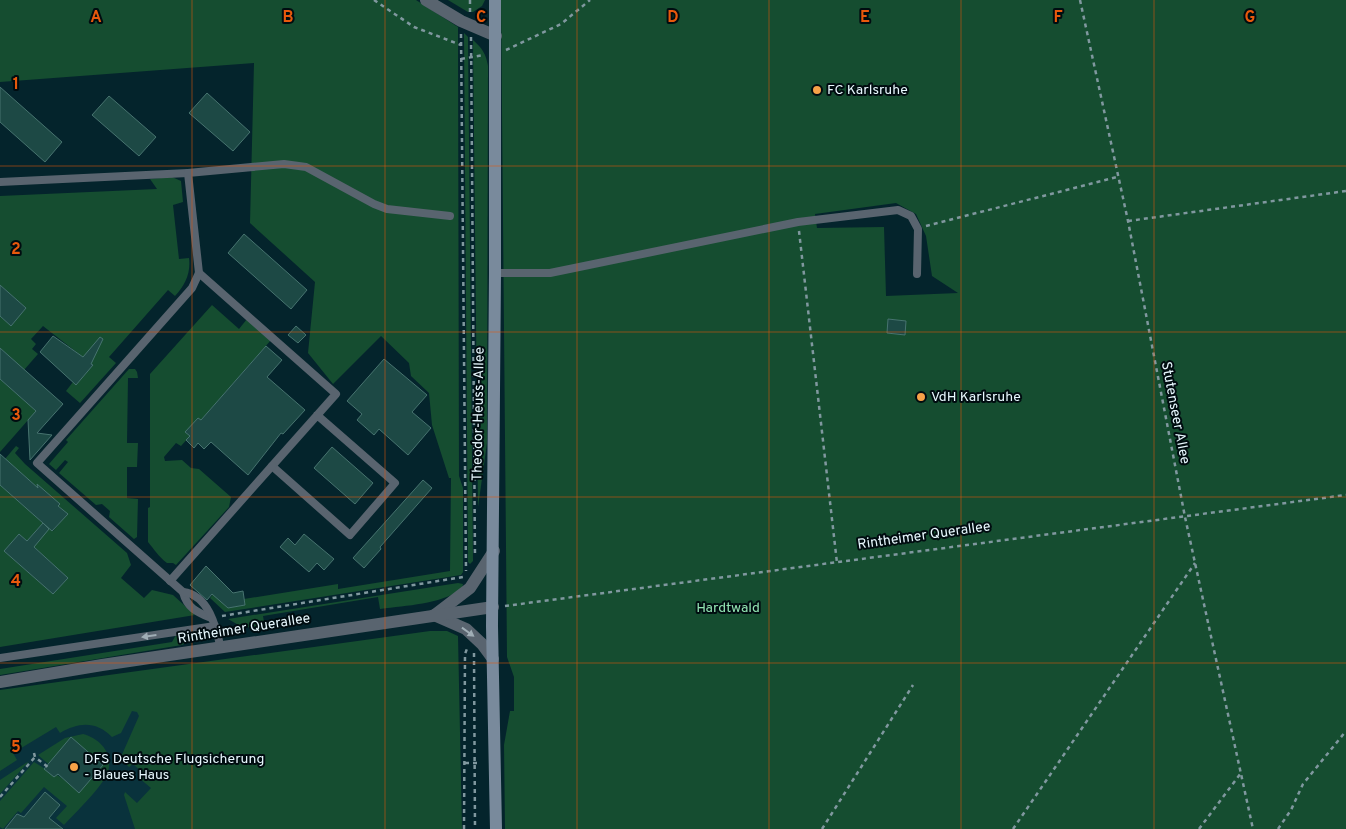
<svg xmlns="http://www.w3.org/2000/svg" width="1346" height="829" viewBox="0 0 1346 829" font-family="Overpass,sans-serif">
<rect width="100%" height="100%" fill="#04242c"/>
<polygon fill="#09323c" points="145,698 165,829 0,829 0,720"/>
<g fill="#154d30" fill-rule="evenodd">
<polygon points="0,0 416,0 458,27 459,476 463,488 463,572 461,575 225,612 210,598 213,594 228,608 245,605 244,599 338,584 338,589 450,571 451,478 449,478 432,425 429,393 411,376 409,363 381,336 333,384 308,353 315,282 250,223 254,63 0,82"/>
<polygon points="448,0 485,0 482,6 473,12 468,12"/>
<path d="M501,0H1346V829H505L504,745L510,711H514V677L507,657ZM896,203L916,214L926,236L932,276L958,293L886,296L884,227L817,228L815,214Z"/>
<polygon points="464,33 468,37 473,561 470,564 468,562"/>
<path d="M473,40C482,48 486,54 488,66L487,443L478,507Z"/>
<path d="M172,177L181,181L183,202L173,205L179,259L189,258C191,273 185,285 175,296L168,290L109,357L116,363L80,403L66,391L73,382L76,385L93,365L43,326L31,339L36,344L32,349L38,354L24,370L0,348V316L11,326L26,308L0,285V196L157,189L150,179Z"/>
<path d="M212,305L239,329L247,319L271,340L201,420L186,432L190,436L181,446L176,443L164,457L165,461L182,460L191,468L199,469L231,497L229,507L176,565L173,563H167C158,556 154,549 148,542V508L150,507V374Z"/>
<polygon points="129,369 135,369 137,372 138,378 128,378 127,443 138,443 137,467 127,467 127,498 138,499 137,537 134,539 109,517 110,511 102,504 96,505 59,473 68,462 65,460 56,470 49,464 68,442 66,440"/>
<polygon points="0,379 36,411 0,452"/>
<polygon points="16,446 19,448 15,453 25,464 127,553 131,565 121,578 144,598 152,590 173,595 195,615 0,647 0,485 43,523 27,541 19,534 4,551 53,594 68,578 31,544 47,526 53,531 67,514 58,506 59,504 39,486 37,487 5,459"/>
<path d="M458,583L463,584L462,589C438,605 408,605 380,609L378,597L263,616L265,628L242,627L228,619Z"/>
<path d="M430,631H447L458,636L462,829H135L124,795L125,792L137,803L151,788L139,778L143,773L133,764L129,767L120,759L139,716L137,712L132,711L121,733L112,737C96,721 79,722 60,733L56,727L13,753L17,760L0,771V690Z"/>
<polygon points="197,632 192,640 182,645 0,675 0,669 172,642 176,635"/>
<path d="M83,734C102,739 116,757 106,776C98,791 76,812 64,825L56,818L67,806L44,787L21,813L18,811L3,829L0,827V801L34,762L47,770L54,777L57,775L70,783L38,755L65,738Z"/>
<polygon points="29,761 0,794 0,780"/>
</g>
<g fill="#1d4945" stroke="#47736f">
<polygon points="0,87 62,142 45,162 0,122"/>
<polygon points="207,93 250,132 233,151 189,113"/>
<polygon points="109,96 156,137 139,156 92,115"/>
<polygon points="244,234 307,290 291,309 228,253"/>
<polygon points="0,285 26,308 11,326 0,316"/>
<polygon points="888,319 906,321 905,335 887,333"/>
<polygon points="296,326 306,335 298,343 288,335"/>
<polygon points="53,336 83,357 100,337 103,339 91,364 93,365 76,385 40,352"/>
<polygon points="266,346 282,360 267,377 305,410 283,434 281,433 248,475 211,442 204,449 198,443 194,448 186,440 190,436 185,432 198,418 201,420"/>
<polygon points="0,348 63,404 37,433 52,435 30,460 28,420 36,411 0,379"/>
<polygon points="384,359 427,395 412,412 431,428 408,455 379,429 374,435 357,420 362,414 347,401"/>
<polygon points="332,447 373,483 355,504 314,468"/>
<polygon points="0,454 38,488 37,484 60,504 58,506 68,514 52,531 0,485"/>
<polygon points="423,480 432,488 380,547 381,549 364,568 353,558"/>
<polygon points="43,523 49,529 34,547 68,578 53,594 4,551 19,534 27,541"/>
<polygon points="304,534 334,559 324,570 317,563 309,572 280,547 288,538 295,545"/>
<polygon points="206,566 233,593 243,591 245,605 228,608 212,594 207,600 190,585"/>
<polygon points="71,737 103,765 79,793 58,774 54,777 44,769"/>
<polygon points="45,792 60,805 49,818 63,829 5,829 17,814 24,817"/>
</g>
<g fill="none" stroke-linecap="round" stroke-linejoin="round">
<g stroke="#80989f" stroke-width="2.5" stroke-dasharray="4 4" stroke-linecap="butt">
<polyline points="374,0 414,27 461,45"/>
<polyline points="470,0 470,12"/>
<polyline points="1080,0 1128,221 1185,517 1253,829"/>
<polyline points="461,34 466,571"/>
<polyline points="471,37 475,557"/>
<polyline points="506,50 561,24 590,0"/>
<polyline points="461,59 484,55"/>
<polyline points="1128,221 1346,191"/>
<polyline points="926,226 1117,177"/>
<polyline points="799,231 837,563"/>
<polyline points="505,606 1346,495"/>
<polyline points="222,616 463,577"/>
<polyline points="474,653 475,829"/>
<polyline points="34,753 35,757 49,768"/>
<polyline points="465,763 481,763"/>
<polyline points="0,797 35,757"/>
<polyline points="464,829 465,654 468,646"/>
<polyline points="822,829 913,685"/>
<polyline points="1013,829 1195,563"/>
<polyline points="1199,829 1241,773"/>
<polyline points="1278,829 1291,810 1303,784 1346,731"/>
</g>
<g stroke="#59646f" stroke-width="8">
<polyline points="0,182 188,173"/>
<polyline points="199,273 336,394 272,466 350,535 395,483 317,415"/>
<polyline points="495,273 550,273 798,222 898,210 911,216 918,229 917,274"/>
<polyline points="170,581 272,466"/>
<path d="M183,592C187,608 197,612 211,618"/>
<path d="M221,649C216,627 209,595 183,592L37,463L192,288L199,273L188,173L284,164L306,167L374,204L387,209L450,216"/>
<polyline points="0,658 215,626"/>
</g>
<polyline stroke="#59646f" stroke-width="12" points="426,0 461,21 496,36"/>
<g stroke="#59646f" stroke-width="12">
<polyline points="436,614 470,588 494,551"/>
<polyline points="434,615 466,629 482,644 493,659"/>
<polyline points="0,682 102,665 493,607"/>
</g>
<polyline stroke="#798a9c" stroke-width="12" points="495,0 495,273 492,626 496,829"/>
</g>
<defs><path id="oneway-solid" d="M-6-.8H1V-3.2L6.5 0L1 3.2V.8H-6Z" transform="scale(1.25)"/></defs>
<g fill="#a0aeb6">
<use href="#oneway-solid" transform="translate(468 632) rotate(36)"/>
<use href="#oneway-solid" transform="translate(149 636) rotate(172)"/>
</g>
<path fill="none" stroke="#e8590c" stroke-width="1" stroke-opacity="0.55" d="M192,0V829M385,0V829M577,0V829M769,0V829M961,0V829M1154,0V829M0,166H1346M0,332H1346M0,497H1346M0,663H1346"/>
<g fill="#f6a248" stroke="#000c10" stroke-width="2">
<circle cx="817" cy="90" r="5"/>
<circle cx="921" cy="397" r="5"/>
<circle cx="74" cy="767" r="5"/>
</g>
<g text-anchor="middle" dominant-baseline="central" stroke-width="4" stroke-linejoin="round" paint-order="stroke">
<g font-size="14" fill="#e7f8fe" stroke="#000c10" text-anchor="start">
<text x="827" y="90">FC Karlsruhe</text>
<text x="931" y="397">VdH Karlsruhe</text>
<text x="84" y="759">DFS Deutsche Flugsicherung<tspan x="84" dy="16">- Blaues Haus</tspan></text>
</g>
<g font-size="14" fill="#e7f8fe" stroke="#000c10">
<text transform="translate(1175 413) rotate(79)">Stutenseer Allee</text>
<text transform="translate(479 414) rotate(-89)">Theodor-Heuss-Allee</text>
<text transform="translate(924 536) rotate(-8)">Rintheimer Querallee</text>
<text transform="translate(244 629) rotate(-9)">Rintheimer Querallee</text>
</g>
<g font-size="14" fill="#92e4b2" stroke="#000c10">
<text x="728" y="608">Hardtwald</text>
</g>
</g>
<g font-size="16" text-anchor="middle" font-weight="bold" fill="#e8590c" stroke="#000c10" stroke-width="4" stroke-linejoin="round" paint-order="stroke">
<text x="96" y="22">A</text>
<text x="288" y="22">B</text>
<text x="481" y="22">C</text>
<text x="673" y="22">D</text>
<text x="865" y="22">E</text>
<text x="1058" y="22">F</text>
<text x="1250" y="22">G</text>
<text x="16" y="89">1</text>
<text x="16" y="254">2</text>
<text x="16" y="420">3</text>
<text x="16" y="586">4</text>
<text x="16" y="752">5</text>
</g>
</svg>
